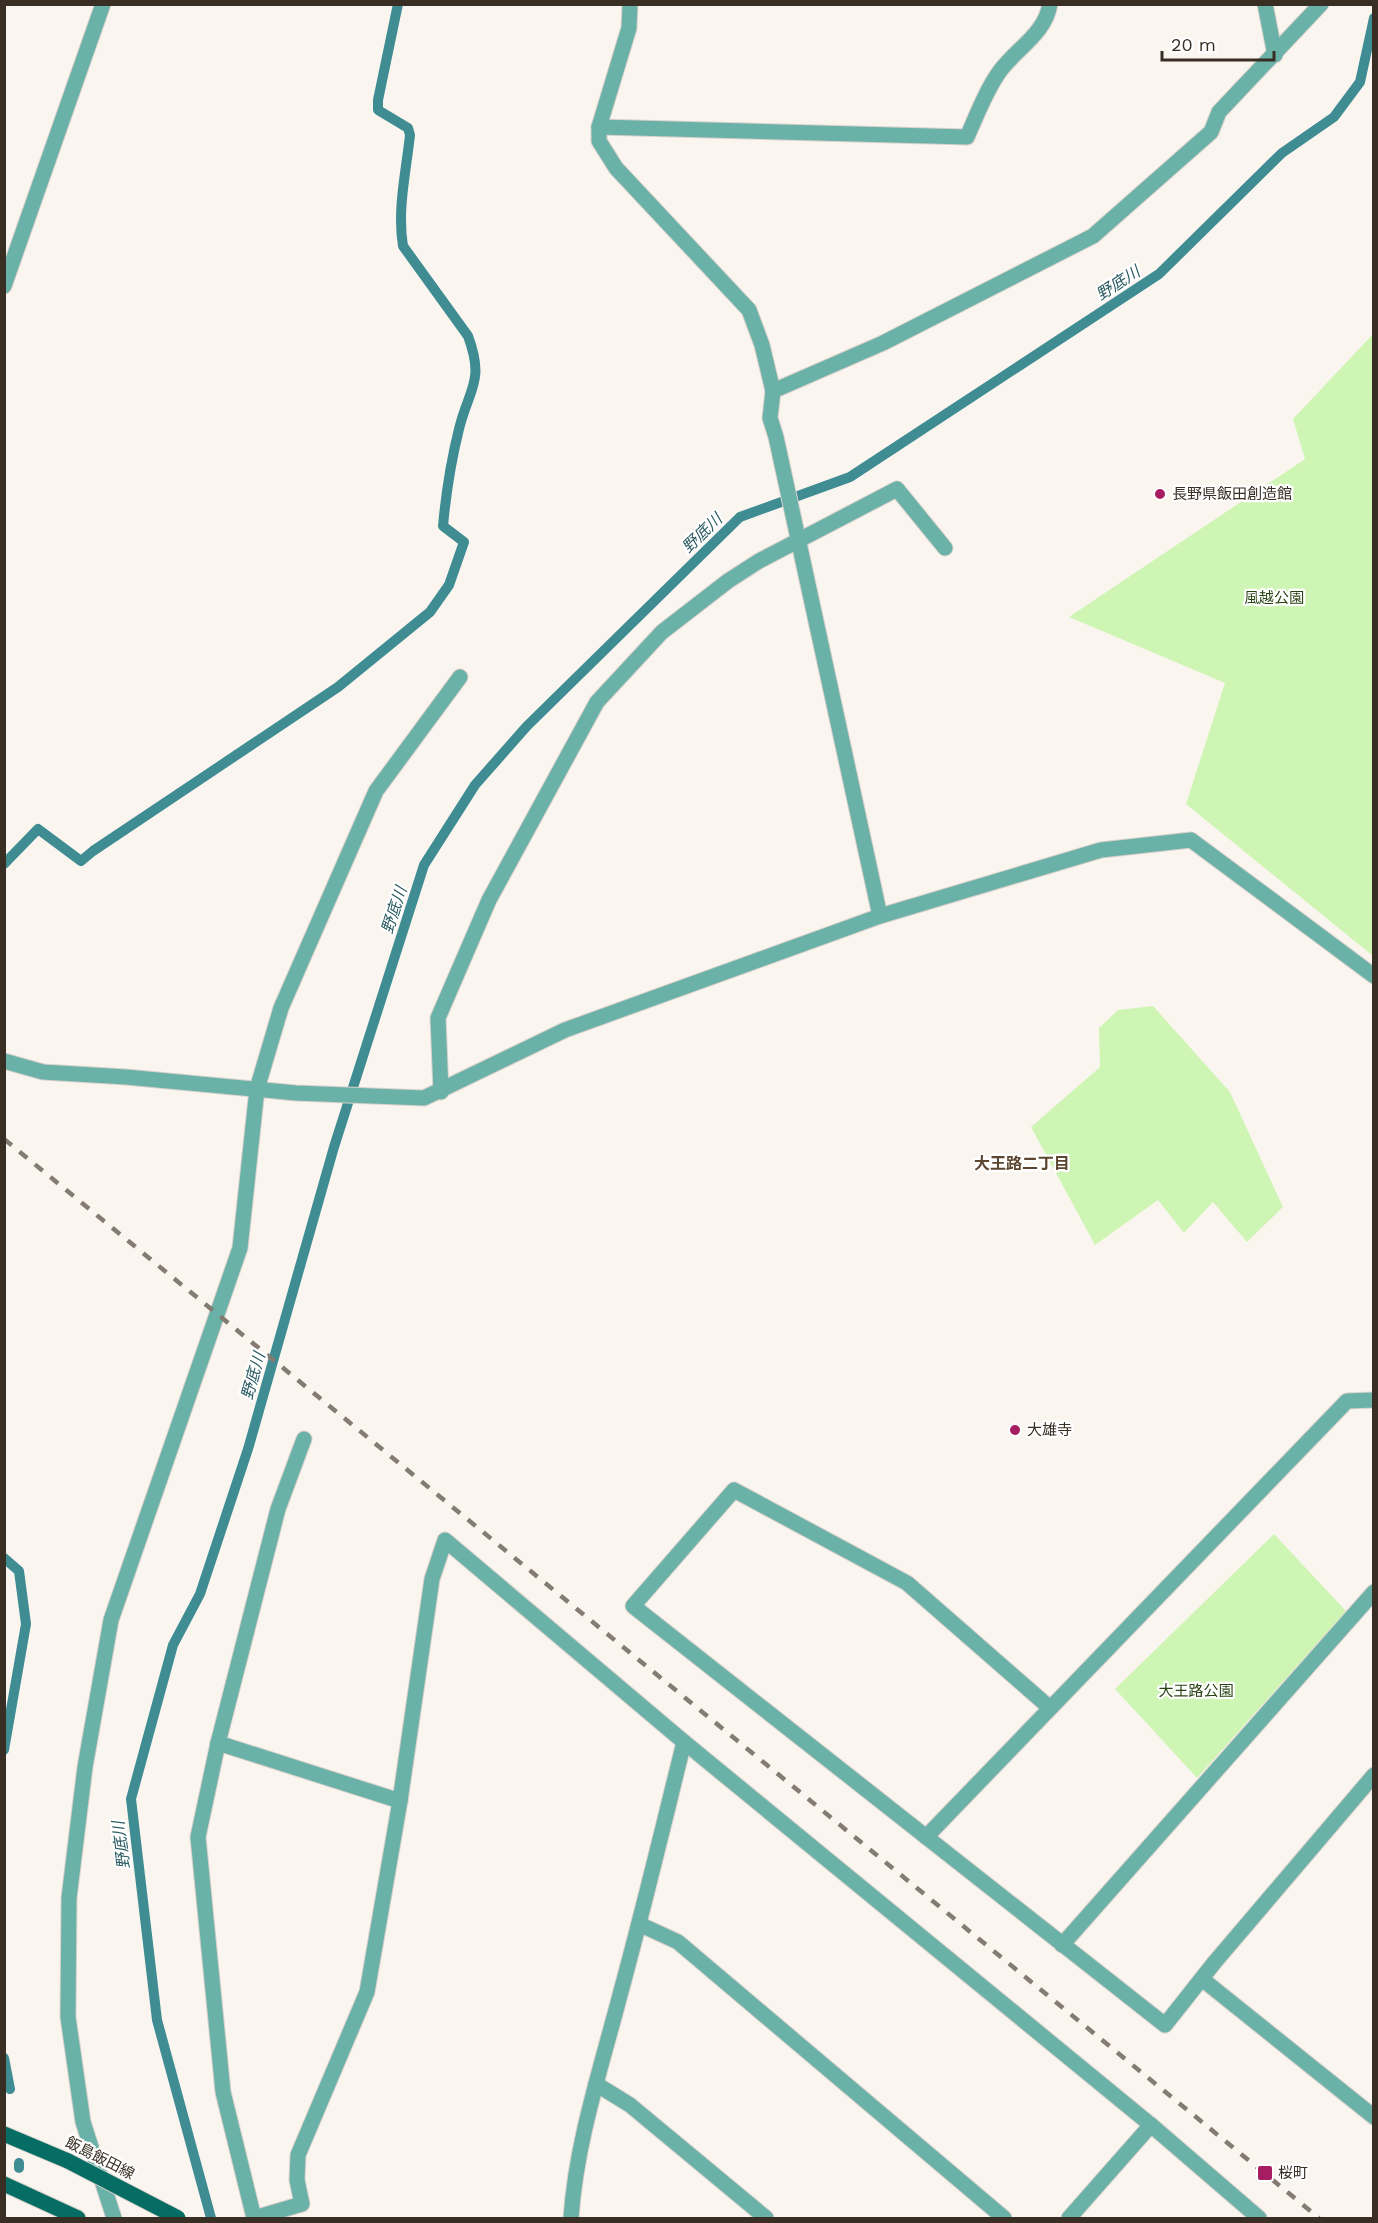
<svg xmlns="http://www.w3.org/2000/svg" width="1378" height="2223" viewBox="0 0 1378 2223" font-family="'Work Sans','Noto Sans JP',sans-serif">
<rect width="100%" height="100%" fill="#fbf5f0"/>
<g fill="#cff5b4">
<polygon points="1373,334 1373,956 1186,804 1225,683 1069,617 1305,459 1293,419"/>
<polygon points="1153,1006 1230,1092 1283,1207 1247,1242 1213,1202 1184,1233 1158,1200 1095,1245 1031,1127 1100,1067 1099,1028 1118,1010"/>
<polygon points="1274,1534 1346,1611 1197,1778 1115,1689"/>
</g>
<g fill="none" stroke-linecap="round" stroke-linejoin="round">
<g stroke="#3f8c93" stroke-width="10">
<path d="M4,864L38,829L81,861L93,851L338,687L430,612L449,585L464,542L443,526C446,493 451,461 459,429C469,388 485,382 468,336L403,246C397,210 406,172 410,135L408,128L378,110V100L398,4"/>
<polyline points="4,1558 19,1571 26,1624 4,1750"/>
<polyline points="4,2058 10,2089"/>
<polyline points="19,2163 19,2168"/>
<polyline points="211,2218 157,2020 131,1799 173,1645 200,1594 248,1449 334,1147 424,865 475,785 527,726 740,517 850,477 1159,274 1282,153 1334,117 1360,82 1374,18"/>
</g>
<g stroke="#d8d1cb" stroke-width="17">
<g id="minor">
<polyline points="630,4 629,28 599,127 599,141 616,168 749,310 762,345 773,391 770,418 776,437 880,916"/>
<polyline points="1265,4 1275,55"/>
<path d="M599,127L967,137C977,115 986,90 1000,71C1017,48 1045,34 1050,4"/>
<polyline points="4,286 103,4"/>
<polyline points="773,391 883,343 1093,236 1211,132 1219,112 1321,4"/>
<polyline points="4,1061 43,1072 126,1077 296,1093 424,1098 565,1030 880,916 1101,850 1191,840 1374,976"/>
<polyline points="441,1092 438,1018 489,900 597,702 662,632 728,581 759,561 897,489 945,548"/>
<polyline points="1050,1708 907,1583 734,1490 633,1606 1165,2025 1214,1963 1374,1775"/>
<polyline points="218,1743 400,1801"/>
<polyline points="926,1837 1347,1401 1374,1400"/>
<polyline points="639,1924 678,1942 1004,2218"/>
<polyline points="1062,1945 1374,1592"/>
<polyline points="1202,1979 1374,2117"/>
<polyline points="596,2084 630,2105 766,2218"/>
<polyline points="114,2218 83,2122 68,2017 69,1898 85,1767 111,1620 240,1248 257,1089 281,1008 376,791 460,677"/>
<polyline points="254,2218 302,2204 297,2180 298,2155 367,1992 400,1801 432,1579 445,1540 684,1742 1151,2125 1259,2218"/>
<polyline points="254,2218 223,2092 198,1837 218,1743 278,1509 304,1439"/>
<path d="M571,2218C576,2143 601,2068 620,1995C643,1911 663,1827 684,1742"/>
<polyline points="1069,2218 1151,2125"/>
</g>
</g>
<g stroke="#d8d1cb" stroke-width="17">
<g id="primary">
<polyline points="4,2134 68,2161"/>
<polyline points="4,2184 78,2218"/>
</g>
</g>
<use href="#minor" stroke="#6ab1a8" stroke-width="15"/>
<use href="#primary" stroke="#056d64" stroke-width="15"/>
<polyline stroke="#847b73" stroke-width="4.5" stroke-dasharray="10 10" stroke-linecap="butt" points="4,1139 1319,2218"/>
<g stroke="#d8d1cb" stroke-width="17" stroke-linecap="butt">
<polyline id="primary-bridge" points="68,2161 178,2218"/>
</g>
<use href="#primary-bridge" stroke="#056d64" stroke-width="15"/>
</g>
<g fill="#a71d62" stroke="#fff" stroke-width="2">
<circle cx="1160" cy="494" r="6"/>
<circle cx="1015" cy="1430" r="6"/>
<rect x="1257" y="2165" width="16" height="16" rx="3"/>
</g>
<g text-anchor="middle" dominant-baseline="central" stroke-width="4.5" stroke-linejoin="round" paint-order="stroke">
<g font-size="15" fill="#392e24" stroke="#fff" text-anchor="start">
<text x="1172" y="494">長野県飯田創造館</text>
<text x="1027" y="1430">大雄寺</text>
<text x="1278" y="2173">桜町</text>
</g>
<g font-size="15" fill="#294312" stroke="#fff">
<text x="1274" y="598">風越公園</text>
<text x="1196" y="1691">大王路公園</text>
</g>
<g font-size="15" fill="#392e24" stroke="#fff">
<text transform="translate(100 2158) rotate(27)">飯島飯田線</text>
</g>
<g font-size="16" font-style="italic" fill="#2a5b61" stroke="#fff">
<text transform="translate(1118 283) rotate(-33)">野底川</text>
<text transform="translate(702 533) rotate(-44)">野底川</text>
<text transform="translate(394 910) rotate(-72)">野底川</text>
<text transform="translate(253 1376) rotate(-74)">野底川</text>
<text transform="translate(121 1845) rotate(-97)">野底川</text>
</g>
<g font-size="16" font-weight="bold" fill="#5d4631" stroke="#fff">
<text x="1022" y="1163">大王路二丁目</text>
</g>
</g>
<rect width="1378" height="2223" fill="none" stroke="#392e24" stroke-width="12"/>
<path d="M1162 51v9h112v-9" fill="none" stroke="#392e24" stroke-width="3"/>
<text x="1171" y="51" font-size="18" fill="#392e24" stroke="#ffffff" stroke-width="4.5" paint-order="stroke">20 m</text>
</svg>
